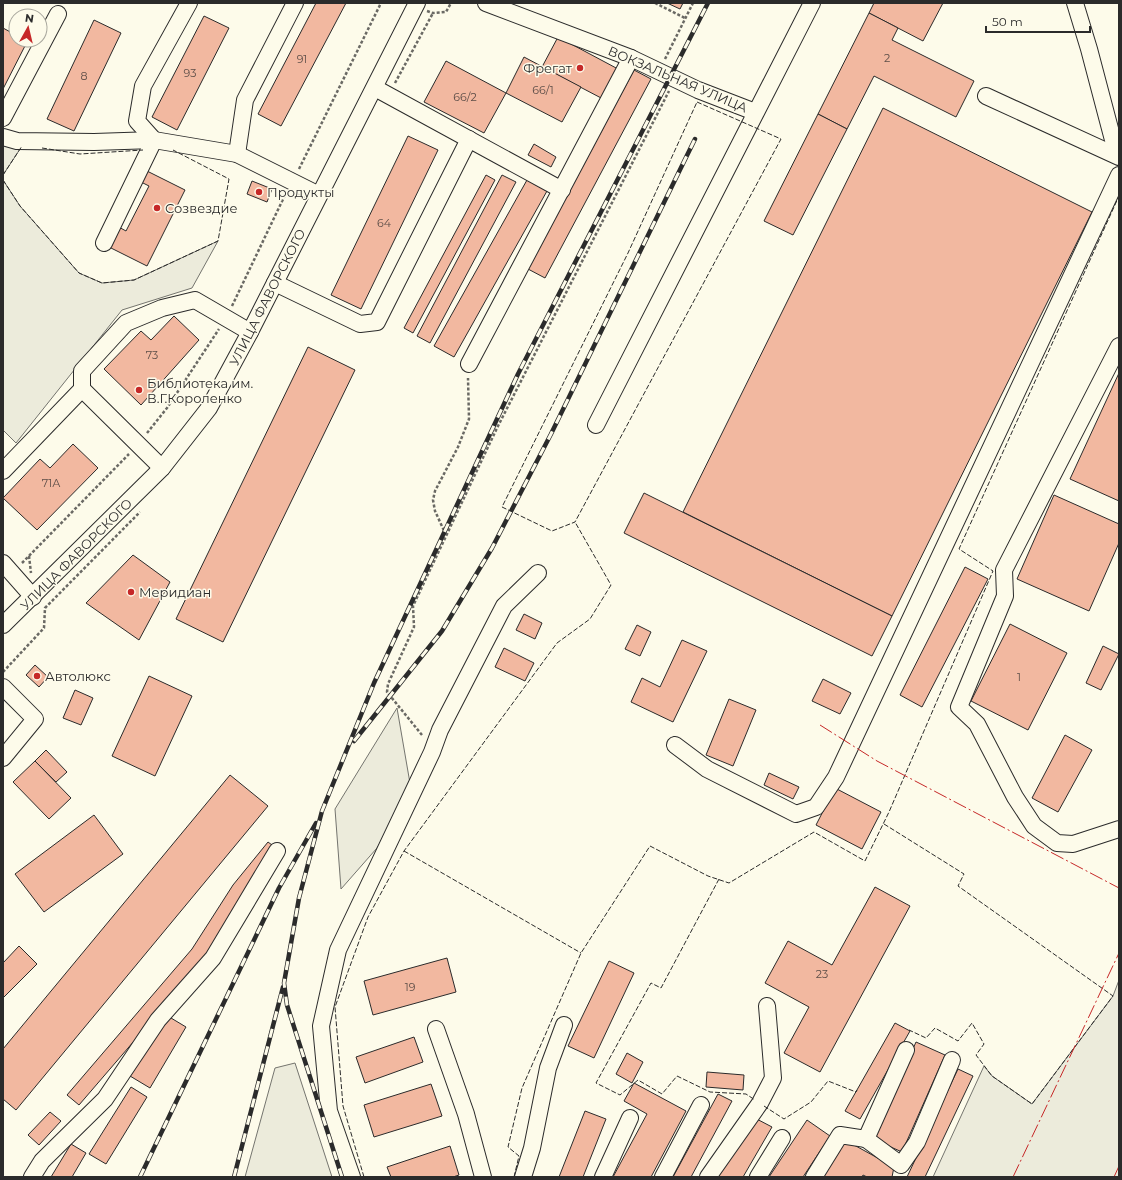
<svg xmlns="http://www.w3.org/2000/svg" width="1122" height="1180" viewBox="0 0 1122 1180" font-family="Montserrat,sans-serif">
<rect width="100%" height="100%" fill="#fdfbea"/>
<g fill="#ecebdb" stroke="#74746e">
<polygon points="3,139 22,146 3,175"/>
<polygon points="3,180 20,206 79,273 102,283 134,280 218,241 192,288 122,310 16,443 3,430"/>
<polygon points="397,708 411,789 377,848 341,889 335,809"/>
<polygon points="1119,980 1119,1177 933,1177 984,1066 992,1076 1032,1104 1113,996"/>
<polygon points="295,1063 332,1177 245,1177 275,1068"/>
</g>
<g fill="#f2b8a0" stroke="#2b2b2b">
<polygon points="316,3 346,3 281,126 258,114"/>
<polygon points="667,3 683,3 680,9"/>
<polygon points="874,3 943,3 923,41 869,13"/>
<polygon points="869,13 898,28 892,40 974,81 956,117 874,76 847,129 818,114"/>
<polygon points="204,16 229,28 177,130 152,117"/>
<polygon points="94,20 121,33 74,131 47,119"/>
<polygon points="3,28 16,35 16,40 28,40 3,89"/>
<polygon points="558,37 618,69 603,99 542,67"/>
<polygon points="524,57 581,87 562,122 506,93"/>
<polygon points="446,61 506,93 484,133 424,102"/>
<polygon points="634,70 651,79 545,278 528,269"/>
<polygon points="883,108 1092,212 892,616 683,512"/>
<polygon points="818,114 847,129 793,235 764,221"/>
<polygon points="408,136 438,150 361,309 331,295"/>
<polygon points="534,144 556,157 551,167 528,155"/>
<polygon points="145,170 185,190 147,266 107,246 117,226 126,231 149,186 139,181"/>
<polygon points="486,175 495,180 413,333 404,328"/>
<polygon points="502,175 516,182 430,343 417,336"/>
<polygon points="527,180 547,191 454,357 434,346"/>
<polygon points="252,181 272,189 267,202 247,194"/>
<polygon points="174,316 199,340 141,405 104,369 141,331 151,340"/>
<polygon points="308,347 355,370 223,642 176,619"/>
<polygon points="1119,373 1119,501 1070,479"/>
<polygon points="73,444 98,468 37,530 3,498 40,459 50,468"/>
<polygon points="644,493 892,616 872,656 624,533"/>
<polygon points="1054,495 1119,524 1119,543 1089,611 1017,579"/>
<polygon points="133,555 170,582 139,640 86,603"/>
<polygon points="965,567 988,579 922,707 900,695"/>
<polygon points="524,614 542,623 535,639 516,630"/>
<polygon points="1010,624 1067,653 1028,730 971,701"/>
<polygon points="637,625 651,632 640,656 625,649"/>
<polygon points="682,640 707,651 673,722 631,702 642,678 660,687"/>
<polygon points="1103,646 1119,654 1101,690 1086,683"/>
<polygon points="504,648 534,663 525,681 495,667"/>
<polygon points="35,665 48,677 39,687 26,675"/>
<polygon points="149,676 192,696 155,776 112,756"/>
<polygon points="823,679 851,693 840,714 812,701"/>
<polygon points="75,690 93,698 81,725 63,718"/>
<polygon points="729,699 756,710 733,766 706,755"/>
<polygon points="1065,735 1092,750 1058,812 1032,798"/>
<polygon points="46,750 67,772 56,782 35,761"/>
<polygon points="35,761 71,798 49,819 13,782"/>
<polygon points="769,773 799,787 793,799 764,785"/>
<polygon points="230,775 268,806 16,1110 3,1099 3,1049"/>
<polygon points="835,788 881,812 862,849 816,825"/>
<polygon points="94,815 123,854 44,912 15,874"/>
<polygon points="268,842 276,848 208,958 190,976 79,1105 67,1095 192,949 233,885"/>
<polygon points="875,887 910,906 820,1072 784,1053 809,1007 765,983 788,941 832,965"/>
<polygon points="19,946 37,964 3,998 3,963"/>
<polygon points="447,958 456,992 373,1015 364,981"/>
<polygon points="609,961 634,973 594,1058 568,1046"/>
<polygon points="166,1015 186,1027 150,1088 130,1076"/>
<polygon points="895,1023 910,1031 860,1119 845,1111"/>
<polygon points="414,1037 423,1062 365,1083 356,1057"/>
<polygon points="916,1042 945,1055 902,1152 873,1139"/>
<polygon points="627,1053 643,1062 632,1083 616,1074"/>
<polygon points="958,1069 973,1076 925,1177 907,1177"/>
<polygon points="707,1072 744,1075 743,1090 706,1087"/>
<polygon points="634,1083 686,1111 651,1177 613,1177 647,1114 624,1101"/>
<polygon points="431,1084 442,1116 374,1137 364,1105"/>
<polygon points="131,1087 147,1097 106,1164 89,1154"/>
<polygon points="718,1094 732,1101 691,1177 673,1177"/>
<polygon points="585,1111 606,1119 583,1177 559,1177"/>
<polygon points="50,1112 61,1121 39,1145 28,1135"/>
<polygon points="751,1116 772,1127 743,1177 715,1177"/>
<polygon points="807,1120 830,1136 803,1177 769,1177"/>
<polygon points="845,1140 894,1167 892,1177 867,1177 863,1175 862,1177 823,1177"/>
<polygon points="71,1144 86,1153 72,1177 51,1177"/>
<polygon points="450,1146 459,1175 453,1177 391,1177 387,1167"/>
</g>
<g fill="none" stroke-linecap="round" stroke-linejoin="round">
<g stroke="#2b2b2b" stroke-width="18">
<g id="minor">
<polyline points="486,3 631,58 698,90 755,112"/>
<polyline points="1075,3 1089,49 1113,140 1119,150"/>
<polyline points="375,88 562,190"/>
<polyline points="986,96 1119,157"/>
<polyline points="3,118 58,14"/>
<polyline points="3,137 17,141 94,142 154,140 237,154 319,195"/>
<polyline points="237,154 245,100 295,3"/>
<polyline points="104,243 154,140 137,121 143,86 189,3"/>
<polyline points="275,283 360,324 377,322 469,139"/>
<polyline points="1119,346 1004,570 1005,596 959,707 977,724 1015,797 1034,826 1057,843 1073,844 1119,829"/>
<polyline points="469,364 631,58"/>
<polyline points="82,389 162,468"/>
<polyline points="596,425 812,3"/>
<polyline points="3,471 82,389 82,371 126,323 162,308 195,300 250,332"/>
<polyline points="3,563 33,597"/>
<polyline points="3,625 162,468 209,408 250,332 417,3"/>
<polyline points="3,687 35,719 3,758"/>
<polyline points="675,745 707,769 796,814 816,807 836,777 1119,175"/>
<polyline points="436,1029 466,1114 483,1177"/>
<polyline points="866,1139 901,1165 917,1142 952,1060"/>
<polyline points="32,1177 42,1161 105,1099 158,1020 213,958 277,851"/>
<polyline points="352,1177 329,1111 321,1026 338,950 432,752 440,730 504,606 538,573"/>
<polyline points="523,1177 532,1148 548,1068 564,1025"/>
<polyline points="603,1177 630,1118"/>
<polyline points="663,1177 701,1105"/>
<polyline points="708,1177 760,1103 773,1078 767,1006"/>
<polyline points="758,1177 782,1138"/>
<polyline points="814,1177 840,1135 866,1139 906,1050"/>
</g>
</g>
<g stroke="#6a6964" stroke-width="2.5" stroke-dasharray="3 2" stroke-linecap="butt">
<polyline points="655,3 685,18"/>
<polyline points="427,11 433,13 446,12 451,3"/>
<polyline points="665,59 693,3"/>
<polyline points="395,83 433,13"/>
<polyline points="299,169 381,3"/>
<polyline points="232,306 286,193"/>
<polyline points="147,433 167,408 219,329"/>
<polyline points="446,535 435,511 433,500 435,491 458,447 469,419 468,378"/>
<polyline points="29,556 31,573"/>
<polyline points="22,563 129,454"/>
<polyline points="3,672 44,628 45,608 140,512"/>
<polyline points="422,735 387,692 388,684 414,627 413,606 497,428 669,91"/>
</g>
<use href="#minor" stroke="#fdfbea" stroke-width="16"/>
<g stroke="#2b2b2b" stroke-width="4.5">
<g id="rail">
<polyline points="354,741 442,631 492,548 551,434 695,139"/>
<polyline points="140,1177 279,888 316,823"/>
<polyline points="234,1177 283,987"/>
<polyline points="342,1177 287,1005 284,983 299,898 322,811 374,683 518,374 708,3"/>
</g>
</g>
<use href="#rail" stroke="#fdfbea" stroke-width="3" stroke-dasharray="9" stroke-linecap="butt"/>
<g stroke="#2b2b2b" stroke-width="1" stroke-dasharray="5 2" stroke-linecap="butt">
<polygon points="697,102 781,139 575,522 552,531 502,507 628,253"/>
<polyline points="42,148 80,154 143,150"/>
<polyline points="3,175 22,146"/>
<polyline points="3,180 20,206 79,273 102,283 134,280 218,241 229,179 173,150"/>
<polyline points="884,824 964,874 958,886 1113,996 1032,1104 992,1076 976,1055 984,1044 972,1023 958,1041 935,1028 926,1038 909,1030"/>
<polyline points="404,851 581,953"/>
<polyline points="719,879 661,988 651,983 596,1083 620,1095 638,1080 662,1094 677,1076 710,1092 746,1094 755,1100"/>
<polyline points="764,1106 784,1119 811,1102 828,1081 856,1092 857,1090"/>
<polyline points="364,1177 343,1106 335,1007 368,917 404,851 557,643 590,619 611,585 575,522"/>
<polyline points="514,1177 519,1156 508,1147 522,1088 581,953 650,846 708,876 729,883 814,832 865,861 889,812 993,571 959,549 1119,196"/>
</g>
<g stroke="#c62828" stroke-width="1" stroke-dasharray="14 3 2 3" stroke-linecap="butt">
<polyline points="820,725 877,761 1119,888"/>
<polyline points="1013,1177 1119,953"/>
<polyline points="1114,1177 1119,1166"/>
</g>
</g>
<g fill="#c62828" stroke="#fdfbea" stroke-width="1.5">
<circle cx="580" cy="68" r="4"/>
<circle cx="259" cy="192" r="4"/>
<circle cx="157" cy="208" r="4"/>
<circle cx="139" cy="390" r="4"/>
<circle cx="131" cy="592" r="4"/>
<circle cx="37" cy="676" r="4"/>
</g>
<g text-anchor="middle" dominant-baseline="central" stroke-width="3" stroke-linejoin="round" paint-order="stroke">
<g font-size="11" fill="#5d4e48">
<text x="887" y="58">2</text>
<text x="302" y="59">91</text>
<text x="190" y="73">93</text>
<text x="84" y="76">8</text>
<text x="543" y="90">66/1</text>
<text x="465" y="97">66/2</text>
<text x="384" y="223">64</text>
<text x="152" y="355">73</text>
<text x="51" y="483">71А</text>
<text x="1019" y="677">1</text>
<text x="822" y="974">23</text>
<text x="410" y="987">19</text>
</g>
<g font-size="13" fill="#2b2b2b" stroke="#fdfbea" text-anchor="start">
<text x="572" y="68" text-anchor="end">Фрегат</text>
<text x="267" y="192">Продукты</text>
<text x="165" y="208">Созвездие</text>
<text x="147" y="383">Библиотека им.<tspan x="147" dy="15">В.Г.Короленко</tspan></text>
<text x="139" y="592">Меридиан</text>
<text x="45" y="676">Автолюкс</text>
</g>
<g font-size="13" fill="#2b2b2b" stroke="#fdfbea">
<text transform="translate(678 79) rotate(23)">ВОКЗАЛЬНАЯ УЛИЦА</text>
<text transform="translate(267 297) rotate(-63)">УЛИЦА ФАВОРСКОГО</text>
<text transform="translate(76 554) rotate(-45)">УЛИЦА ФАВОРСКОГО</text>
</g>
</g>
<rect width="1122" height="1180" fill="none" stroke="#2b2b2b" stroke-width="8"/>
<g transform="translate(28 28) rotate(8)"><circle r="19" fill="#fdfbea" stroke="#a9a89e"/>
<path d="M0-3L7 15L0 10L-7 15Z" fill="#c62828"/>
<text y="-6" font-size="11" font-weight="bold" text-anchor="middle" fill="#2b2b2b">N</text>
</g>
<path d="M986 26v6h104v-6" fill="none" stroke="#2b2b2b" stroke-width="2"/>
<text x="992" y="26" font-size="12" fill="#2b2b2b" stroke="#fdfbea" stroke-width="3" paint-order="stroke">50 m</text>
</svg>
